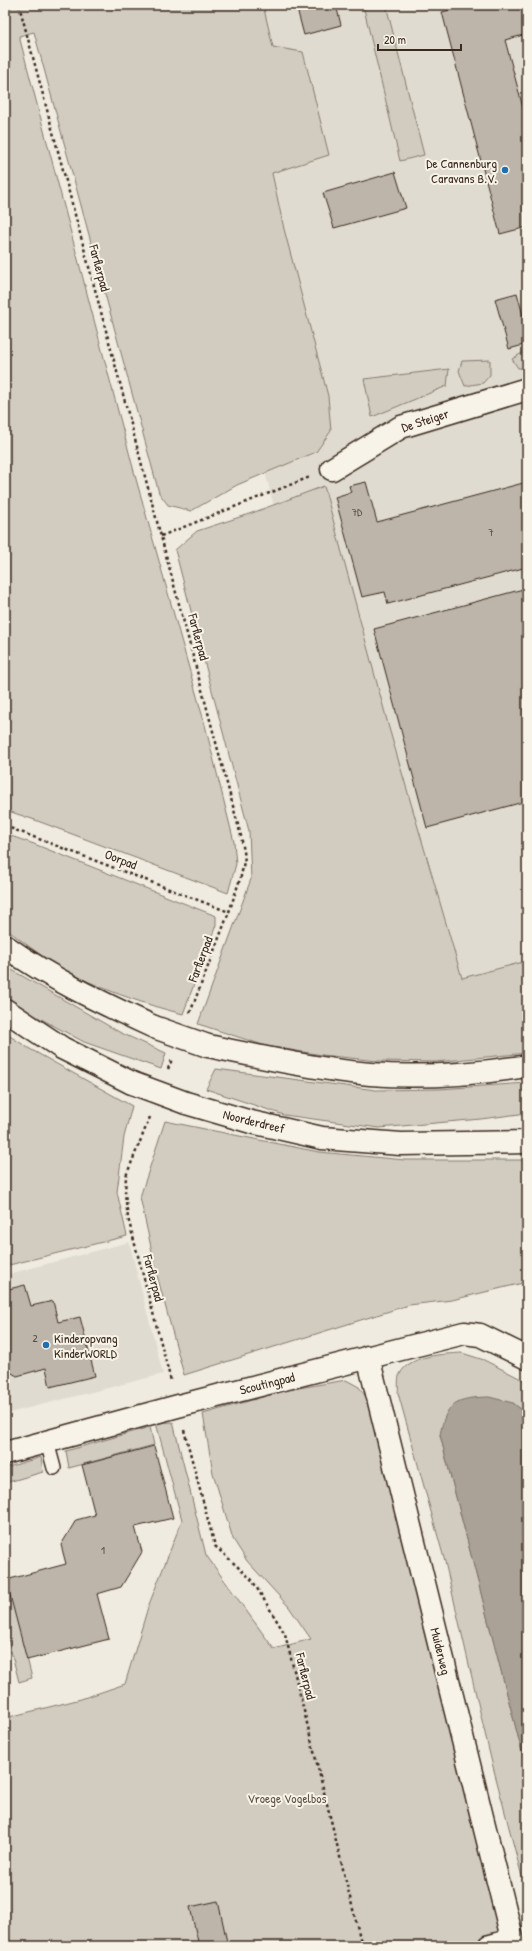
<svg xmlns="http://www.w3.org/2000/svg" width="532" height="1951" viewBox="0 0 532 1951" font-family="'Patrick Hand',sans-serif">
<rect width="100%" height="100%" fill="#efebe0"/>
<filter id="ink" filterUnits="userSpaceOnUse"><feTurbulence type="fractalNoise" baseFrequency=".025" numOctaves="2"/><feDisplacementMap in="SourceGraphic" scale="8" xChannelSelector="R" yChannelSelector="G"/><feConvolveMatrix kernelMatrix="1 2 1 2 8 2 1 2 1" color-interpolation-filters="sRGB"/></filter>
<g filter="url(#ink)">
<g fill="#e0dbd0">
<polygon points="147,5 527,5 527,964 397,993"/>
<polygon points="129,1242 163,1374 5,1414 5,1275"/>
</g>
<g fill="#d1cbc0" stroke="#867a6f">
<polygon points="9,5 263,5 273,47 303,52 329,155 272,173 284,229 328,396 331,431 316,452 237,485 191,511 168,505 159,493 34,32 19,36 136,479 205,725 234,842 236,864 228,893 35,820 5,810 5,6"/>
<polygon points="363,5 386,5 424,155 400,161"/>
<polygon points="527,350 527,368 518,368 512,359"/>
<polygon points="490,360 490,375 483,383 465,386 459,371 462,361"/>
<polygon points="449,369 447,386 372,417 364,379"/>
<polygon points="324,486 389,728 462,978 527,961 527,1053 435,1062 378,1061 322,1055 266,1046 198,1024 251,879 249,831 175,550 197,531 252,513"/>
<path d="M5,834L34,844L216,916V925L183,1014C146,1005 110,992 76,976C51,964 27,945 5,928Z"/>
<polygon points="5,966 121,1033 166,1053 161,1069 84,1042 28,1012 5,996"/>
<polygon points="5,1033 30,1049 132,1106 124,1137 117,1192 127,1236 5,1266"/>
<polygon points="216,1069 376,1090 439,1089 527,1083 527,1113 481,1119 379,1128 284,1115 206,1089"/>
<polygon points="165,1121 319,1152 405,1160 527,1160 527,1282 452,1300 409,1305 184,1375 158,1279 140,1197"/>
<path d="M462,1353L484,1360L527,1382V1414L513,1403L440,1435L527,1771V1896L491,1759L445,1562L398,1393C399,1387 397,1379 400,1374C409,1355 444,1354 462,1353Z"/>
<polygon points="346,1380 359,1387 369,1401 504,1946 5,1946 5,1718 81,1699 125,1684 148,1607 182,1520 156,1423 173,1422 206,1555 274,1649 311,1639 289,1607 247,1561 233,1539 213,1473 203,1414 287,1390"/>
<polygon points="150,1427 154,1445 69,1468 66,1451"/>
<polygon points="41,1457 43,1472 5,1483 5,1468"/>
<polygon points="5,1568 32,1678 19,1682 5,1628"/>
</g>
<path fill="#aaa296" stroke="#7e7266" d="M489,1397L513,1403L527,1414V1771L440,1435C446,1401 457,1398 489,1397Z"/>
<g fill="#bdb5aa" stroke="#3b2a1e">
<polygon points="296,5 336,5 341,25 304,35"/>
<polygon points="470,5 521,5 527,28 527,34 505,40 526,119 527,119 527,227 500,234 442,12"/>
<polygon points="395,172 406,208 334,228 323,193"/>
<polygon points="517,293 527,330 527,344 509,349 495,299"/>
<polygon points="366,482 377,522 527,482 527,567 388,604 385,592 362,597 335,497 351,492 349,486"/>
<polygon points="527,588 527,801 427,828 374,629"/>
<polygon points="25,1285 31,1306 53,1301 58,1322 80,1317 95,1376 50,1387 46,1368 17,1376 5,1369 5,1290"/>
<polygon points="154,1446 173,1518 135,1527 142,1552 121,1587 97,1594 109,1639 27,1660 6,1580 66,1564 61,1545 76,1520 95,1515 82,1465"/>
<polygon points="218,1901 227,1942 209,1946 199,1946 190,1907"/>
</g>
<g fill="none" stroke-linecap="round" stroke-linejoin="round">
<g stroke="#3b2a1e" stroke-width="16">
<polyline id="lane" points="47,1442 54,1468"/>
</g>
<g stroke="#3b2a1e" stroke-width="25">
<g id="street">
<polyline points="332,469 401,427 527,389"/>
<polyline points="368,1357 514,1946"/>
<polyline points="5,1453 178,1406 464,1333 480,1335 527,1358"/>
<polyline points="490,1946 512,1940"/>
</g>
</g>
<g stroke="#3b2a1e" stroke-width="25">
<g id="secondary">
<path d="M5,946C51,979 102,1003 154,1027"/>
<polyline points="5,1010 62,1048 132,1083"/>
<path d="M208,1046C261,1057 315,1069 370,1074C421,1078 476,1074 527,1066"/>
<polyline points="186,1103 251,1122 322,1138 401,1144 527,1142"/>
</g>
</g>
<g stroke="#3b2a1e" stroke-width="2.5" stroke-dasharray="3 3" stroke-linecap="butt">
<polyline points="19,5 241,836 245,857 241,876 229,912 190,1013"/>
<polyline points="161,536 310,477"/>
<polyline points="5,826 229,912"/>
<polyline points="168,1069 172,1059"/>
<polyline points="150,1117 126,1176 125,1194 128,1218 171,1381"/>
<polyline points="184,1430 215,1546 252,1580 285,1634 362,1946"/>
</g>
<use href="#lane" stroke="#f7f3e8" stroke-width="13"/>
<use href="#street" stroke="#f7f3e8" stroke-width="22"/>
<use href="#secondary" stroke="#f7f3e8" stroke-width="22"/>
<g stroke="#3b2a1e" stroke-width="25" stroke-linecap="butt">
<g id="secondary-bridge">
<polyline points="154,1027 208,1046"/>
<polyline points="132,1083 186,1103"/>
</g>
</g>
<use href="#secondary-bridge" stroke="#f7f3e8" stroke-width="22"/>
</g>
</g>
<g fill="#1f6fb2" stroke="#f7f3e8" stroke-width="1.5">
<circle cx="505" cy="170" r="4"/>
<circle cx="46" cy="1345" r="4"/>
</g>
<g text-anchor="middle" dominant-baseline="central" stroke-width="4" stroke-linejoin="round" paint-order="stroke">
<g font-size="11" fill="#5c4d41">
<text x="357" y="512">7D</text>
<text x="491" y="532">7</text>
<text x="35" y="1338">2</text>
<text x="103" y="1550">1</text>
</g>
<g font-size="13" fill="#3b2a1e" stroke="#f7f3e8" text-anchor="end">
<text x="497" y="163">De Cannenburg<tspan x="497" dy="15">Caravans B.V.</tspan></text>
<text x="54" y="1338" text-anchor="start">Kinderopvang<tspan x="54" dy="15">KinderWORLD</tspan></text>
</g>
<g font-size="13" fill="#3b2a1e" stroke="#f7f3e8">
<text transform="translate(100 268) rotate(75)">Farflerpad</text>
<text transform="translate(425 420) rotate(-18)">De Steiger</text>
<text transform="translate(199 637) rotate(75)">Farflerpad</text>
<text transform="translate(121 859) rotate(21)">Oorpad</text>
<text transform="translate(200 959) rotate(-69)">Farflerpad</text>
<text transform="translate(254 1121) rotate(14)">Noorderdreef</text>
<text transform="translate(154 1278) rotate(75)">Farflerpad</text>
<text transform="translate(267 1383) rotate(-14)">Scoutingpad</text>
<text transform="translate(441 1651) rotate(76)">Muiderweg</text>
<text transform="translate(306 1676) rotate(76)">Farflerpad</text>
</g>
<g font-size="13" fill="#605246" stroke="#f7f3e8">
<text x="287" y="1798">Vroege Vogelbos</text>
</g>
</g>
<rect width="532" height="1951" fill="none" stroke="#f7f3e8" stroke-width="20"/>
<rect x="10" y="10" width="512" height="1931" fill="none" stroke="#3b2a1e" stroke-width="1.5" filter="url(#ink)"/>
<path d="M378 44v6h83v-6" fill="none" stroke="#3b2a1e" stroke-width="2"/>
<text x="384" y="44" font-size="12" fill="#3b2a1e" stroke="#f7f3e8" stroke-width="3" paint-order="stroke">20 m</text>
</svg>
